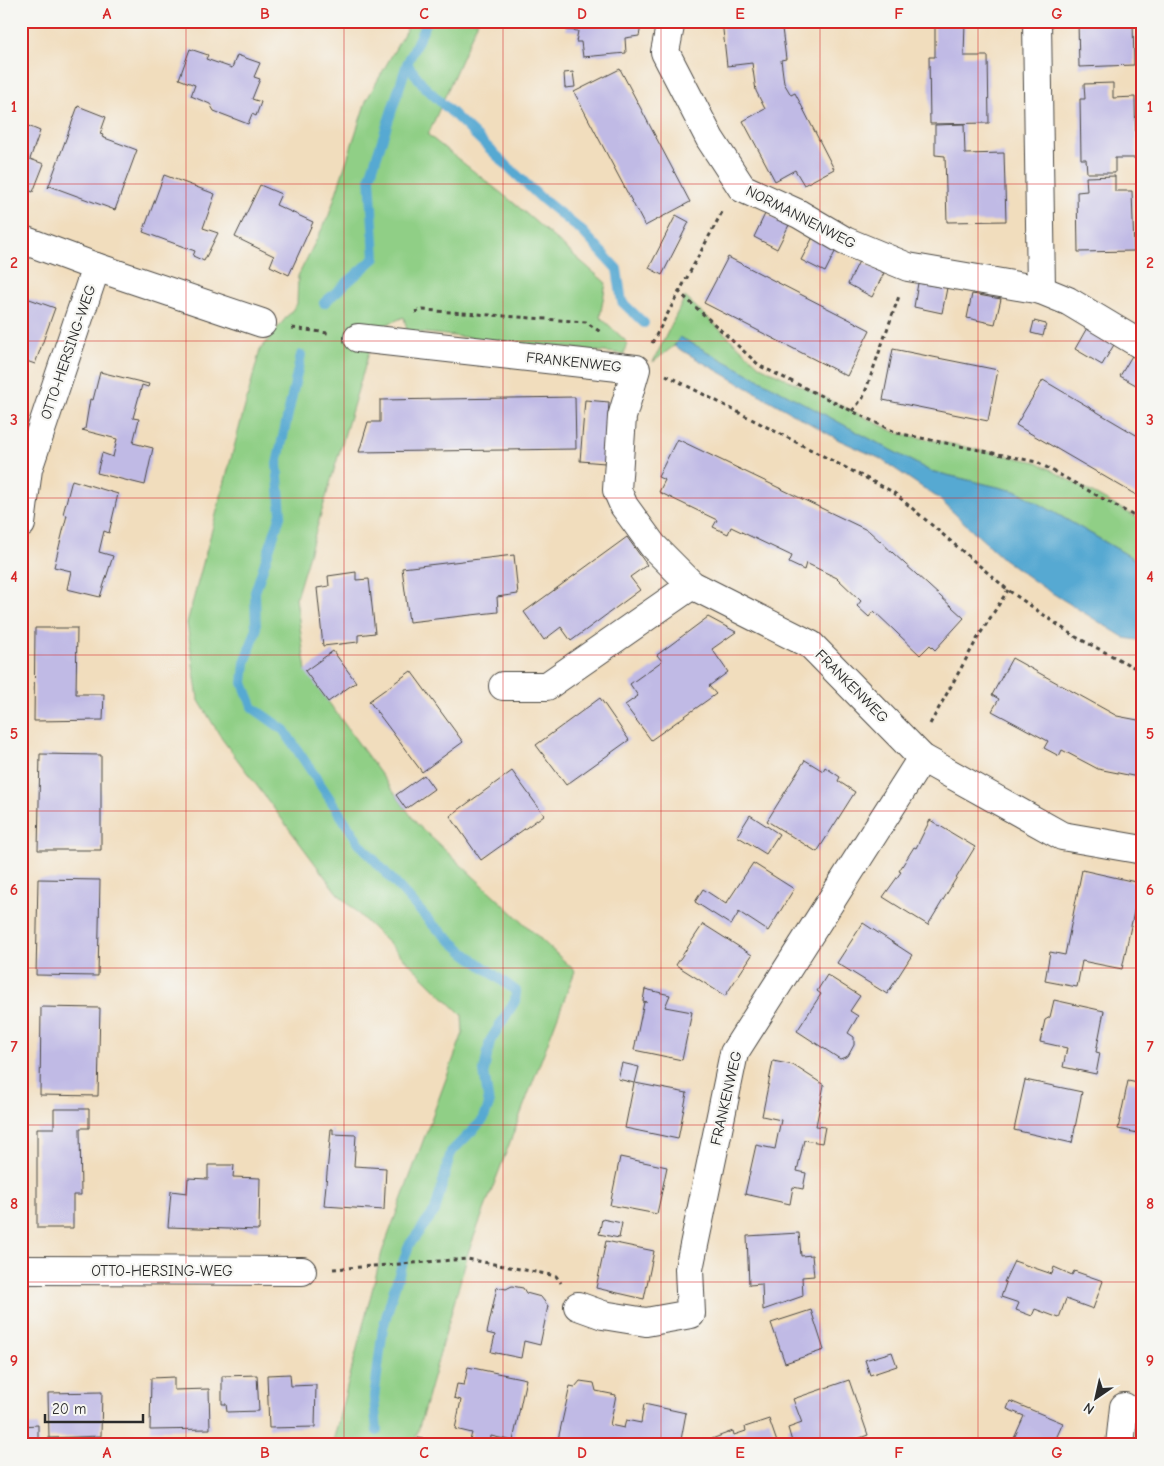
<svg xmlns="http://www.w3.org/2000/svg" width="1164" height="1466" viewBox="0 0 1164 1466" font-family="'Comic Neue',sans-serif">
<rect width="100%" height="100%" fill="#f6f6f2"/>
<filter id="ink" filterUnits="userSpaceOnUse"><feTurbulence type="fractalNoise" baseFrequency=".02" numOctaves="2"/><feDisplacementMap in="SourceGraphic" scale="10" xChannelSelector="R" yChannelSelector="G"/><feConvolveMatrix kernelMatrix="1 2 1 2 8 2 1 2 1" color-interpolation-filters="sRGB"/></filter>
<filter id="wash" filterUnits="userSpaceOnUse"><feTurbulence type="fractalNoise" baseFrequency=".0096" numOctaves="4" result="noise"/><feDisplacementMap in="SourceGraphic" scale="20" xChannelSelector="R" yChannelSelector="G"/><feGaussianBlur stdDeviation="1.12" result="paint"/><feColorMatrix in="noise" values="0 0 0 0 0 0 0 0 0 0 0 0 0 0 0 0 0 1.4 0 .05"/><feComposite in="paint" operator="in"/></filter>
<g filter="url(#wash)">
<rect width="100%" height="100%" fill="#f1ddbd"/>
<g fill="#90cf86" stroke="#5e7d58">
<polygon points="411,21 478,21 428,135 515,204 606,283 600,317 627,342 624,354 407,331 404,317 376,329 296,598 306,671 417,824 575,971 469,1250 414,1445 332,1445 382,1252 463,1033 462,1015 337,893 222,739 198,699 187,623 260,350 297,304 298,276 329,215 366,101"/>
<polygon points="685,297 760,366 852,411 897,433 1037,462 1143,521 1143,564 1019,492 930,471 680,338 674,346 653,362"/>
</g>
<polygon fill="#57a9d2" stroke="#416a7e" points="680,337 930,471 1019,492 1143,564 1143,641 1125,638 1044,588 1002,558 938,498 879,458 839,440 674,346"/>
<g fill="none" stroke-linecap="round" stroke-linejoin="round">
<g stroke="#57a9d2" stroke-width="10">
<polyline points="407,64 425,87 541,198 583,232 617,269 622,302 644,323"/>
<polyline points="324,303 375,258 370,177 407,64 427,21"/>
<polyline points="301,355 277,464 281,514 255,592 256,631 245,663 243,683 253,708 284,730 360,844 432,924 465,953 516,991 515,1001 490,1041 484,1071 489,1105 483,1120 451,1152 435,1211 409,1245 394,1289 383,1328 374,1398 377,1431"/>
</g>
</g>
<g id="blocks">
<g fill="#c0bae5">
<polygon points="567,21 642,21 639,36 625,38 626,53 583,57 581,42 576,42 578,31 566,30"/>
<polygon points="722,21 781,21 786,59 781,60 784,83 791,95 795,93 834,169 804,185 795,170 775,181 743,121 765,109 756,91 752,63 727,66"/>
<polygon points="935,21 965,21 964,56 988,56 989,123 930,124 929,57 935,57"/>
<polygon points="1078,21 1133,21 1134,65 1079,67"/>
<polygon points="190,49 208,55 206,59 232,68 237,55 260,63 254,77 260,79 252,99 261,102 256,116 252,114 248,124 214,111 210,104 191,96 195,85 179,79"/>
<polygon points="620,69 690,202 645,226 574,92"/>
<polygon points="573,72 575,87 565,88 564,73"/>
<polygon points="1113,83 1113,98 1135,97 1136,158 1115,158 1115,173 1087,173 1086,159 1081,159 1080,99 1085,99 1084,84"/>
<polygon points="78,106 106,117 100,134 103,135 102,137 137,150 115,210 50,186 48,188"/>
<polygon points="21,123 40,131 30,159 44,164 33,192 21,187"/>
<polygon points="964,124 965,154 1004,153 1006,221 947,222 945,156 935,155 935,125"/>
<polygon points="164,175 215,194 203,228 218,233 204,261 193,256 195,251 143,232"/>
<polygon points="1115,176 1115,191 1132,191 1134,251 1078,252 1077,192 1087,191 1086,177"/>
<polygon points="260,185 281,194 276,205 313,222 289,275 270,266 274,256 235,237"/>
<polygon points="765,214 789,225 777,249 754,237"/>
<polygon points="676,215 689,222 662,275 649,268"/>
<polygon points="813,237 837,248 825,272 801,260"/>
<polygon points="728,257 870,330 847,376 704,303"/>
<polygon points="859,261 884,273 872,297 848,284"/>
<polygon points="918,283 947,288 942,313 914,307"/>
<polygon points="972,294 1001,299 995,324 967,318"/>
<polygon points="21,296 55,308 35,364 21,359"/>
<polygon points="1034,321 1046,324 1043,336 1031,333"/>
<polygon points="1088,326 1115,343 1102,365 1075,349"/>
<polygon points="893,349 998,370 988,421 883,400"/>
<polygon points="1133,354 1143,359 1143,389 1120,376"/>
<polygon points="100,372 149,384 148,387 142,385 133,418 139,419 133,443 153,448 145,485 97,473 102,453 113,457 117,439 82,430 85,429 90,399 93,400"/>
<polygon points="1043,380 1143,439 1143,499 1016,425"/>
<polygon points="575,397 576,449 359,452 368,422 380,422 380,400"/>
<polygon points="585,400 609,402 605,463 580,461"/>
<polygon points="677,439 869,531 964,618 935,650 930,645 920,655 874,611 869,617 857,606 861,601 837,578 806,563 804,570 789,563 792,556 731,527 728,534 713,527 717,520 659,492 665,480 658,477"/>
<polygon points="72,480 118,494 109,533 104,531 99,552 113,556 100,597 67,589 71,571 54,567 67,515 63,514"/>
<polygon points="627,537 647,565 630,577 640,590 571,641 561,627 544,640 524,612"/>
<polygon points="514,555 518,594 497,597 498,612 409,622 402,568"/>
<polygon points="356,572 356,580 369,579 375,633 358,635 358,642 323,646 317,588 329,586 328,576"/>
<polygon points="708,617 736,632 712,649 728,672 709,686 716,694 651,740 625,705 638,696 630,684 662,661 657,655"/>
<polygon points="35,628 77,628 76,694 104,694 103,720 34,721"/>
<polygon points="333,651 356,682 328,702 305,671"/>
<polygon points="1012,658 1117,716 1143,721 1143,786 1136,785 1138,777 1098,769 1062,750 1059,756 1044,748 1048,741 992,711 999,699 992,695"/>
<polygon points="411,671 463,742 422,772 369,701"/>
<polygon points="600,698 629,740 566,785 536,745"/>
<polygon points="40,754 101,755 101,850 38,850"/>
<polygon points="805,760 823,771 825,767 840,777 838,781 855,792 817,852 767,821"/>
<polygon points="512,771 544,815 481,860 450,816"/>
<polygon points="424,775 434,789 406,809 396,795"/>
<polygon points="750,815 779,834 766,854 737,836"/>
<polygon points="930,820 975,847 928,925 883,897 901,872 899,871 914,847 916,848"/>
<polygon points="753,863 794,889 768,931 739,912 731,925 695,902 703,889 726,904"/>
<polygon points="1082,870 1140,883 1122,969 1082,961 1077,987 1045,981 1050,952 1065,955"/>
<polygon points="38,879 100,880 98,976 36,975"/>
<polygon points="863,923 912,955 887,994 837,963"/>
<polygon points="703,924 752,955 725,996 676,965"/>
<polygon points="827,975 860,996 850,1011 858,1016 848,1033 854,1037 854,1045 848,1056 840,1059 797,1031 821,994 817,991"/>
<polygon points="645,989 670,995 665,1007 692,1012 682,1060 634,1050 644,1002 647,1002 643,1001"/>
<polygon points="1054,1000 1104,1011 1096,1052 1100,1053 1096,1074 1063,1067 1067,1048 1040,1042 1045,1020 1050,1017"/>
<polygon points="41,1007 100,1008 98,1096 40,1095"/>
<polygon points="773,1061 793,1065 824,1085 816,1126 825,1127 822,1143 804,1140 797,1171 806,1173 803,1189 793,1187 790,1204 745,1194 756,1145 775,1149 778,1134 781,1120 762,1116"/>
<polygon points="622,1063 639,1067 635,1083 687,1093 678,1139 625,1128 634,1083 618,1079"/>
<polygon points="1025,1080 1082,1092 1072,1143 1014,1130"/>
<polygon points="1128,1081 1143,1084 1143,1134 1118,1129"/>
<polygon points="54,1109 89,1109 89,1128 80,1128 81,1195 73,1195 73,1228 37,1228 37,1128 54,1128"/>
<polygon points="331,1129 333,1129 333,1134 356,1135 354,1166 386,1168 384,1210 324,1206"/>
<polygon points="620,1157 667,1167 657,1214 610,1205"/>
<polygon points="208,1165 234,1165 233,1177 260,1178 259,1230 168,1227 171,1191 187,1193 188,1178 208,1179"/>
<polygon points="602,1219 622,1223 619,1238 599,1234"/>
<polygon points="799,1233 801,1256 812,1255 814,1276 802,1277 803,1296 763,1310 762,1284 749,1285 747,1236"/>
<polygon points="606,1241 654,1251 644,1299 596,1288"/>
<polygon points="1014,1261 1052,1274 1054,1267 1072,1275 1074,1271 1103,1281 1093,1309 1066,1299 1059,1318 1035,1309 1032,1316 1016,1310 1019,1303 1001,1297 1006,1283 1004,1282"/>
<polygon points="512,1286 523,1288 526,1293 541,1297 548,1306 540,1345 524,1341 521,1358 491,1352 495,1335 487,1333 497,1287 506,1289"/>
<polygon points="811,1310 824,1350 785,1363 771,1323"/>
<polygon points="892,1352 897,1366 870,1375 865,1360"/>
<polygon points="468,1367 526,1379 513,1441 491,1436 490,1444 470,1440 472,1433 455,1429 461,1400 454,1398 457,1384 464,1385"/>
<polygon points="290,1374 291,1386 316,1385 315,1427 269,1428 267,1375"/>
<polygon points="257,1375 259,1411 227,1412 226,1404 222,1404 222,1376"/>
<polygon points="174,1377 174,1390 209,1389 210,1429 150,1430 151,1378"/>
<polygon points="849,1380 868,1435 841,1445 793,1445 788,1428 802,1423 793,1399"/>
<polygon points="580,1381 594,1383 596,1391 616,1395 610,1425 624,1428 626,1420 641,1423 644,1404 686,1413 680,1445 557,1444 570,1386 575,1387"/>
<polygon points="102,1392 101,1436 49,1438 48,1393"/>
<polygon points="1010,1401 1063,1423 1053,1445 1011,1445 1024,1416 1007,1409"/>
<polygon points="769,1419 778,1445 711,1445 709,1440 733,1431 734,1435 746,1431 745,1427"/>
<polygon points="38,1425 38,1445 22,1445 21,1426"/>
<polygon points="418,1438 449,1444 449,1445 416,1445"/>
</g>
</g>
</g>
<g filter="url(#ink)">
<use href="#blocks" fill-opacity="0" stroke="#494641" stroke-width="1"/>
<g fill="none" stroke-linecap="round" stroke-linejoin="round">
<g stroke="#494641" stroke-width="30">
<g id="street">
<polyline points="671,21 665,52 710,139 742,188 799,214 845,241 908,267 1041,290 1068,301 1143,346"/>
<polyline points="1037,21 1041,290"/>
<polyline points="21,239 96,267 28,469 21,524"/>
<polyline points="96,267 262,323"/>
<polyline points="358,338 636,369 622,417 617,490 624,506 653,546 692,585 811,645 922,758 1062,836 1143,850"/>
<polyline points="503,686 547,686 692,585"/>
<polyline points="21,1270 302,1271"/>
<polyline points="578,1306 603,1315 646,1322 691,1314 689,1269 734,1053 922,758"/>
<polyline points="1120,1445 1124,1407"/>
</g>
</g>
<g stroke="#494641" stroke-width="3" stroke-dasharray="4 4" stroke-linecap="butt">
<polyline points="678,291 760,366 897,433 1037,462 1143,521"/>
<polyline points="415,312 423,310 586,322 602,333"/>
<polyline points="292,328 328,333"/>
<polyline points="652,343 722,212"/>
<polyline points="666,375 893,492 1008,590 1074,636 1143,672"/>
<polyline points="852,411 863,398 899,296"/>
<polyline points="930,724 980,634 1008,590"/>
<polyline points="333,1269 467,1259 556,1276 561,1283"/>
</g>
<use href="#street" stroke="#fff" stroke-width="28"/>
</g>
</g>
<path fill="none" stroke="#d62828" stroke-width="1" stroke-opacity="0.55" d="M186,21V1445M344,21V1445M503,21V1445M661,21V1445M820,21V1445M978,21V1445M21,184H1143M21,341H1143M21,498H1143M21,655H1143M21,811H1143M21,968H1143M21,1125H1143M21,1282H1143"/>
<g text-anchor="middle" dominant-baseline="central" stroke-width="4.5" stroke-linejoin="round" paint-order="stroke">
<g font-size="15" fill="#2b2b2b" stroke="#f6f6f2">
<text transform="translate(801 217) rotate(27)">NORMANNENWEG</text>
<text transform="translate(68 352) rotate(-71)">OTTO-HERSING-WEG</text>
<text transform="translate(574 362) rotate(6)">FRANKENWEG</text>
<text transform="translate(852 686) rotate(45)">FRANKENWEG</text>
<text transform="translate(726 1098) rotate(-77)">FRANKENWEG</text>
<text x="162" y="1271">OTTO-HERSING-WEG</text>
</g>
</g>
<rect width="1164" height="1466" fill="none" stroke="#f6f6f2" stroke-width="55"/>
<g transform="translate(1096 1398) rotate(214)" stroke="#f6f6f2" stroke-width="4" paint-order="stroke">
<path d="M0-4L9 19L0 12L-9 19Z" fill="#2b2b2b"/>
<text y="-8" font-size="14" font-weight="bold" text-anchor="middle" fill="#2b2b2b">N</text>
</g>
<path d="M45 1414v8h98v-8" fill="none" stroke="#2b2b2b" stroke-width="2.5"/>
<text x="52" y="1414" font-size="15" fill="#2b2b2b" stroke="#f6f6f2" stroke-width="4" paint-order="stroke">20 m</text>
<rect x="28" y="28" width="1108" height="1410" fill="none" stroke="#d62828" stroke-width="2"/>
<g font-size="16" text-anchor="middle" font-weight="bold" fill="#d62828">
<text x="107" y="19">A</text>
<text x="265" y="19">B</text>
<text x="424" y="19">C</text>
<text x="582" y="19">D</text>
<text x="740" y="19">E</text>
<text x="899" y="19">F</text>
<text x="1057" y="19">G</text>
<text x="14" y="112">1</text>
<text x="1150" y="112">1</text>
<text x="14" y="268">2</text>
<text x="1150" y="268">2</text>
<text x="14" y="425">3</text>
<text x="1150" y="425">3</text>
<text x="14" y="582">4</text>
<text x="1150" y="582">4</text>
<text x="14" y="739">5</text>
<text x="1150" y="739">5</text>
<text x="14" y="895">6</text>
<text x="1150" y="895">6</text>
<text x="14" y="1052">7</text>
<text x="1150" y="1052">7</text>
<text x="14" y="1209">8</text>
<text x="1150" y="1209">8</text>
<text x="14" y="1366">9</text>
<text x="1150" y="1366">9</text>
<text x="107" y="1458">A</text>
<text x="265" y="1458">B</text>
<text x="424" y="1458">C</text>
<text x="582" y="1458">D</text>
<text x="740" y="1458">E</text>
<text x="899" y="1458">F</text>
<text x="1057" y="1458">G</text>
</g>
</svg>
